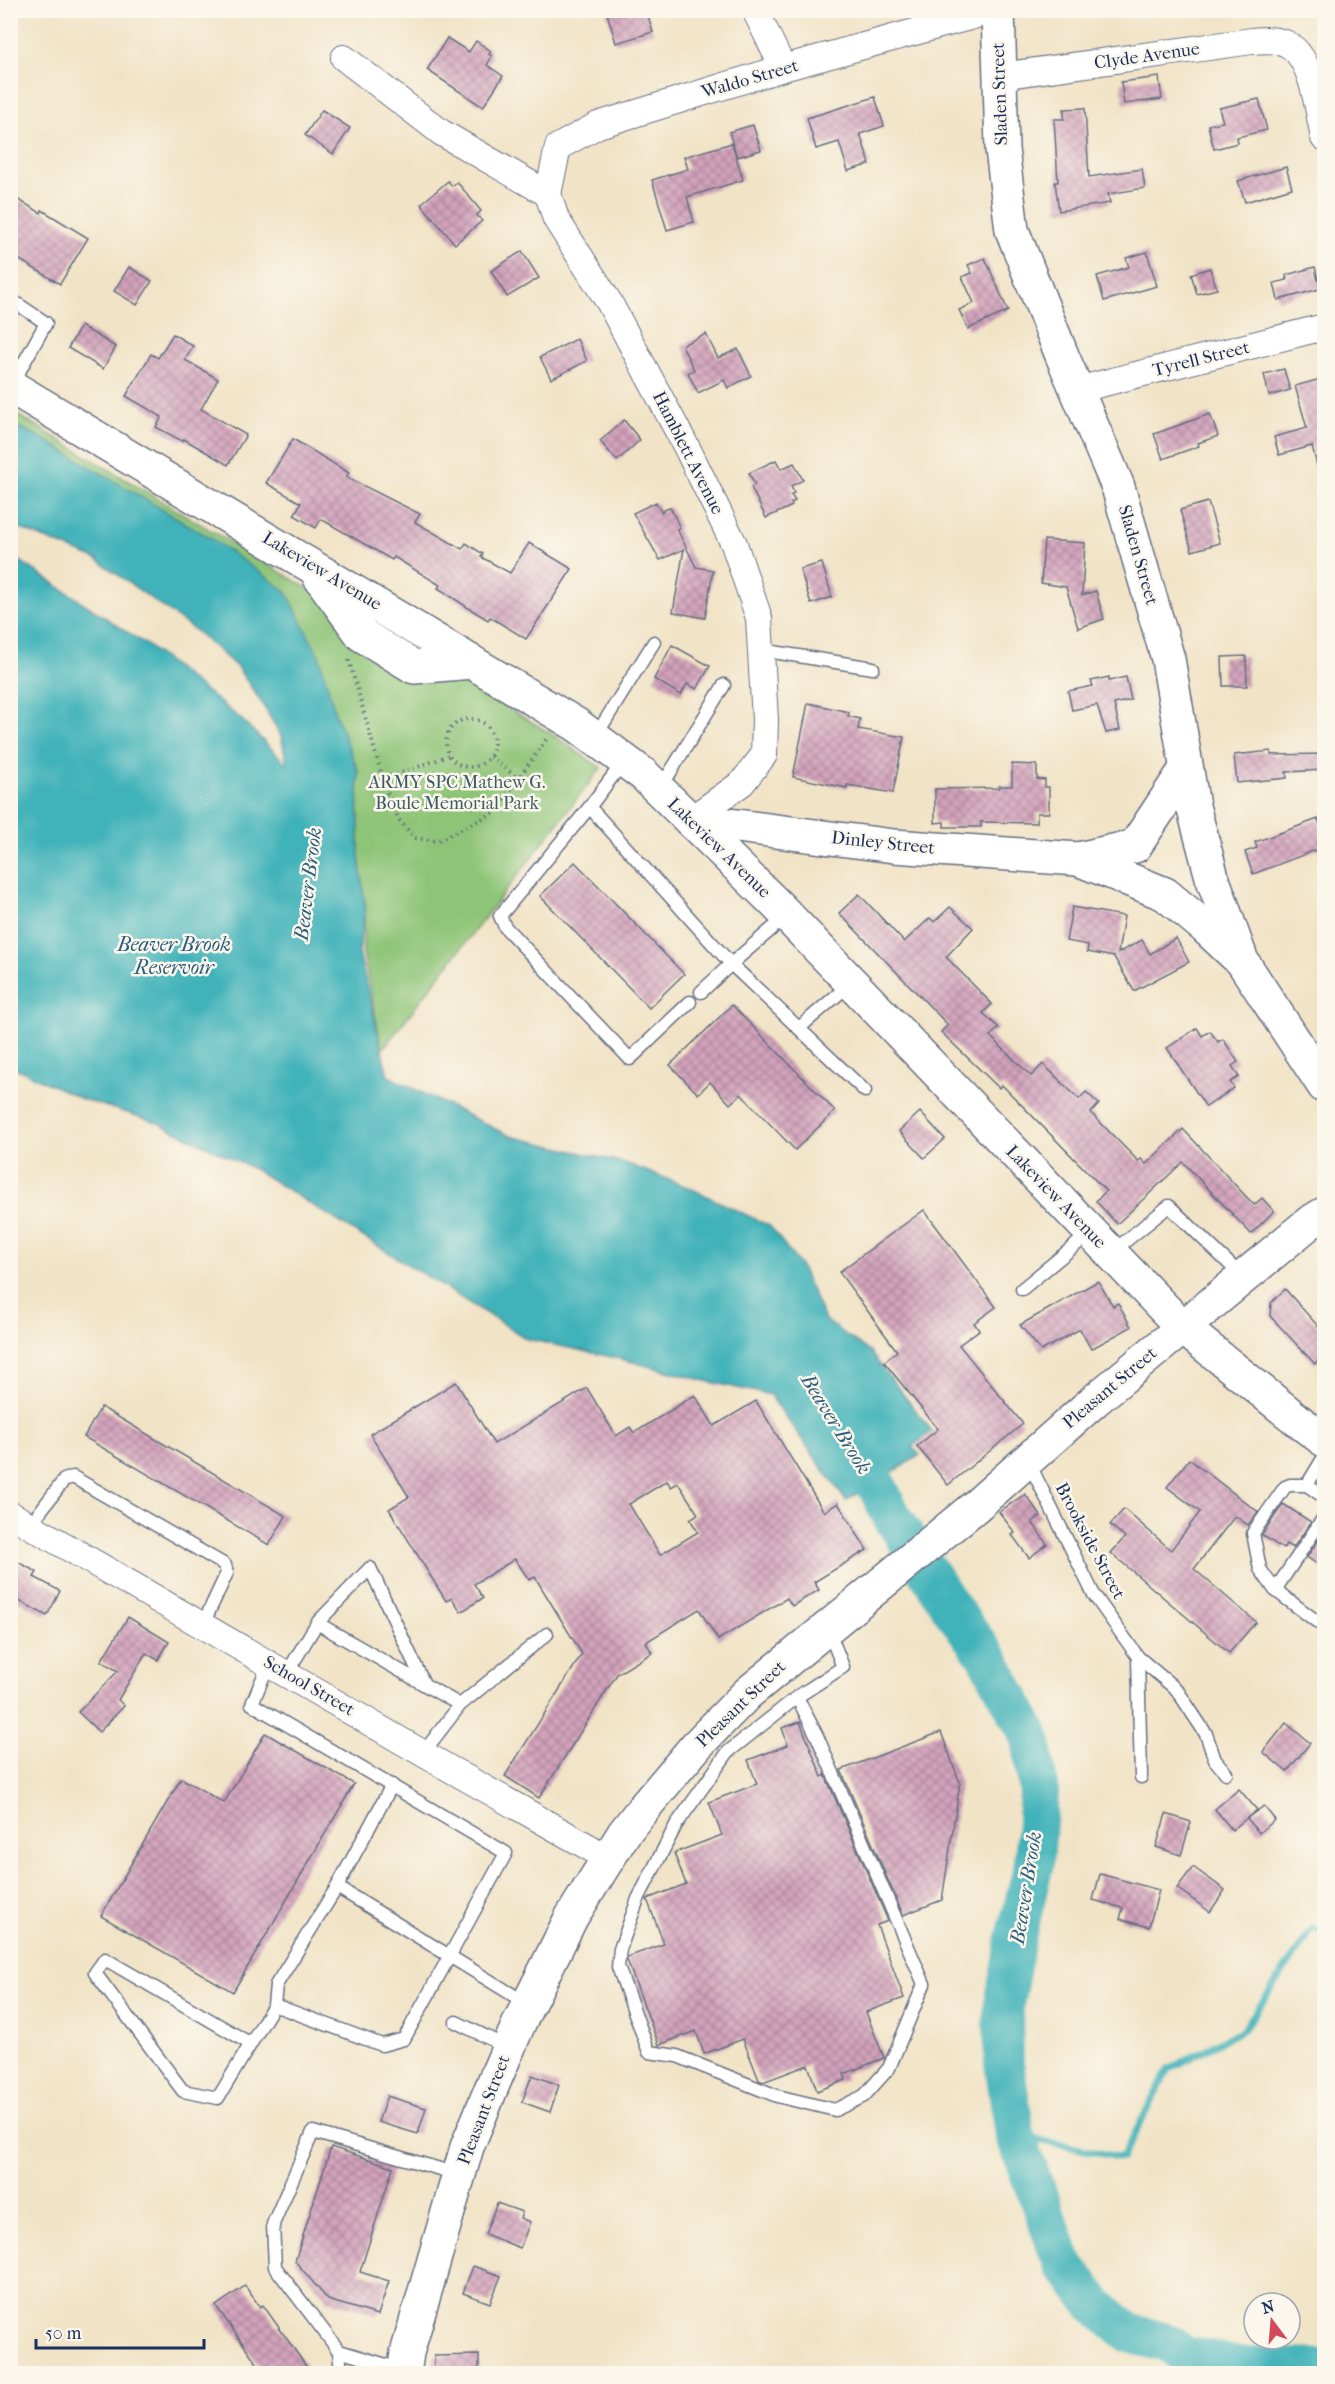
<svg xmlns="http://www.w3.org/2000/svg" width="1335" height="2384" viewBox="0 0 1335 2384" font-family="'IM FELL French Canon',serif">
<defs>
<pattern id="building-cross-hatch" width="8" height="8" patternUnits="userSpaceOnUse" patternTransform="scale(1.5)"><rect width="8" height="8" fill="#d3a3bb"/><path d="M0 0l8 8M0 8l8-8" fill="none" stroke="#aa859b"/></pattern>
</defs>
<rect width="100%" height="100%" fill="#fbf7ec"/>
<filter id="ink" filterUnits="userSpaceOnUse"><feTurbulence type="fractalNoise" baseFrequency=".0167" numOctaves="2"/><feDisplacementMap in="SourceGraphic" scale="12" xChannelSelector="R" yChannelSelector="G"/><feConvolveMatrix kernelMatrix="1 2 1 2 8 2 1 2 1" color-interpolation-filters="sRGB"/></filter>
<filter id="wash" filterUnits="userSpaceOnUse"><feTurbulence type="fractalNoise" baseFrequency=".008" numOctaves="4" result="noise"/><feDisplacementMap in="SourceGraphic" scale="24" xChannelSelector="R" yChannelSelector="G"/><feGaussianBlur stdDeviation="1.35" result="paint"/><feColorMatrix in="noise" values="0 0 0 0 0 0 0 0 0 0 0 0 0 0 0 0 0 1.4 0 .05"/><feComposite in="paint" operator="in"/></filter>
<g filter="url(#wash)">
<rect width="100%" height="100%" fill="#f1e3c6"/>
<polygon fill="#8ec477" stroke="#547a6a" stroke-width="1.5" points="11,411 550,733 601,768 382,1050 363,952 365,907 359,855 358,771 336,716 38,436 11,424"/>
<polygon fill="#41b2b9" stroke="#2e708c" stroke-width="1.5" points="11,424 38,436 209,537 286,591 319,656 336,716 358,771 359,855 365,907 359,952 388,1076 510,1136 625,1163 690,1188 770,1226 801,1267 825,1320 870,1352 932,1431 912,1447 920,1455 846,1501 770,1395 710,1382 621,1359 527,1339 256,1170 156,1122 82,1099 11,1066 11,555 147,645 241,719 287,764 281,736 260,700 237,667 197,632 96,559 11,525"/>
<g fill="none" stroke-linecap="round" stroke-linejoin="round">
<polyline stroke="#41b2b9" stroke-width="7" points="1015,2135 1122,2158 1168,2070 1244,2029 1313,1928 1324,1933"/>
<polyline stroke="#41b2b9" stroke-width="40" points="846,1436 875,1482 891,1515 950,1606 989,1660 1031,1738 1039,1793 1034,1863 1016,1938 1003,2010 1004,2063 1015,2135 1063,2263 1097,2307 1129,2333 1167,2343 1185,2355 1241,2367 1324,2369"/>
</g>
<g id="blocks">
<g fill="url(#building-cross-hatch)" fill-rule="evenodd">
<polygon points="606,10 646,10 653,32 616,43"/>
<polygon points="447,38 469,52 476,41 491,51 489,54 492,56 487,65 503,76 483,107 427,70"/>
<polygon points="1159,77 1162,99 1124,104 1121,82"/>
<polygon points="875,97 884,126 860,134 870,164 848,171 839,142 816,149 807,118"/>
<polygon points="1259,99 1267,130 1237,137 1238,143 1214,149 1208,125 1223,122 1219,108"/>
<polygon points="1085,108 1089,177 1142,169 1145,188 1108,194 1110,203 1059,211 1055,182 1058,182 1054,119 1064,119 1064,109"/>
<polygon points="322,110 350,128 333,154 305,135"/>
<polygon points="753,125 761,150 737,157 729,132"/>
<polygon points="732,143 743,180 687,197 694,222 667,230 652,180 688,169 684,157"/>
<polygon points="1286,167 1292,188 1245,202 1238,181"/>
<polygon points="448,181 452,186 457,182 481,211 477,215 482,221 455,244 421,204"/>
<polygon points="10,195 41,213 42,210 88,238 60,284 10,254"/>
<polygon points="522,251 539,278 507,297 491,271"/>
<polygon points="1147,252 1157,286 1104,301 1097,276 1129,267 1126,258"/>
<polygon points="985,258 1008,311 968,329 959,310 974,303 962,277 972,273 968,265"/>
<polygon points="129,267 152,281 137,305 114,291"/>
<polygon points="1315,267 1320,289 1278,300 1274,283 1287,280 1286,275"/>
<polygon points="1210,268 1217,289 1197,294 1191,274"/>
<polygon points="81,326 116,347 103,369 68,348"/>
<polygon points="173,334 193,346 185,360 218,379 201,409 246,435 228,465 184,439 182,441 156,427 162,417 126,396 151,354 158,358"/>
<polygon points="706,334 718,358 738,349 751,376 728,388 724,380 698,393 688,373 694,370 682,345"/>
<polygon points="577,339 587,361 551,379 540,357"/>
<polygon points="1284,369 1290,390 1269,396 1264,374"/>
<polygon points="1324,378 1324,472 1319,473 1312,446 1279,455 1274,437 1307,428 1295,386"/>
<polygon points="1210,414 1218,436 1198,443 1199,446 1163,459 1154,434"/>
<polygon points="624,420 640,440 617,461 600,441"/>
<polygon points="293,439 349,473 346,477 420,514 415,522 462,549 466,543 483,554 481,557 510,573 529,543 572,569 526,639 490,617 488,620 467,607 438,588 440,585 394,557 392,560 321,519 316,528 294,515 301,503 266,483"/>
<polygon points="776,460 781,469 794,463 803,480 791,486 794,493 791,495 795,501 791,503 792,506 766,518 751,487 755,485 749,473"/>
<polygon points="656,502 661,512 670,507 680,528 677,529 696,567 713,570 705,618 673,612 684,549 660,560 633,513"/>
<polygon points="1208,502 1220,543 1192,551 1180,510"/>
<polygon points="1044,540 1085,543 1082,595 1096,591 1104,619 1078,628 1066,587 1041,583"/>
<polygon points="822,563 832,597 811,604 800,569"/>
<polygon points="672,645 710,666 697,689 687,684 681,695 654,679"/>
<polygon points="1246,656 1247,686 1223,686 1222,657"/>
<polygon points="1109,677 1109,681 1126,677 1131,700 1114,704 1120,730 1106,733 1097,705 1072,710 1068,691 1093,686 1091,681"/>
<polygon points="808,703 849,712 848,716 860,719 858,729 904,737 893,793 847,785 847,788 793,777"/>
<polygon points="1271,751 1271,755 1324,754 1324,770 1286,772 1287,778 1237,783 1234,755"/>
<polygon points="1012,764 1037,765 1037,779 1045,780 1045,787 1049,787 1049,813 1037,813 1037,823 981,822 981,827 944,827 944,822 935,823 935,789 999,788 999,786 1012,786"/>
<polygon points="1318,819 1324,837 1324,847 1253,874 1245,852 1257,848 1255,842"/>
<polygon points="575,862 684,974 649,1008 540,896"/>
<polygon points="859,894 904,942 930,918 934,922 950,907 973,928 946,957 992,1004 983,1013 999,1028 990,1036 1031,1076 1043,1064 1079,1099 1086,1092 1099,1104 1091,1113 1138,1161 1141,1159 1146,1164 1183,1129 1254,1205 1262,1198 1274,1211 1251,1234 1183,1162 1117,1224 1096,1201 1106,1191 1002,1085 999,1088 941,1032 948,1025 839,913"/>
<polygon points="1072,907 1124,916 1118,953 1142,940 1150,954 1176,938 1189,962 1134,991 1114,957 1087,952 1088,945 1066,941"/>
<polygon points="732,1005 835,1111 795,1150 741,1094 730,1104 710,1082 698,1094 670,1065"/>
<polygon points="1197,1028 1202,1036 1210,1031 1218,1042 1223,1039 1238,1062 1232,1066 1239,1077 1230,1082 1234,1088 1206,1107 1167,1048"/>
<polygon points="920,1112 945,1139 924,1158 899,1131"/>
<polygon points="924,1210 996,1307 974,1323 979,1330 959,1345 1023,1424 948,1485 917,1446 938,1429 884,1362 897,1351 839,1272"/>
<polygon points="1098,1281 1113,1306 1118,1303 1131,1327 1091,1349 1080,1329 1041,1351 1020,1325"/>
<polygon points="1285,1289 1324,1333 1324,1355 1315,1364 1270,1316 1271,1303"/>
<path d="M456,1382L494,1444L587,1388L616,1436L630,1427L634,1433L695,1395L714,1426L756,1401L824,1512L838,1503L867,1550L814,1582L819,1590L792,1606L787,1598L718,1640L699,1609L646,1642L652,1653L617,1674L539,1798L505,1776L582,1654L535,1577L529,1580L515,1559L474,1584L483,1598L461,1612L452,1598L446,1601L389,1509L409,1497L370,1434ZM667,1481L671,1487L678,1483L698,1514L690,1519L698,1532L660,1555L629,1504Z"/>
<polygon points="101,1407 286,1516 269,1545 84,1437"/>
<polygon points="1189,1459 1258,1512 1248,1525 1235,1516 1194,1569 1256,1622 1229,1653 1111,1553 1125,1537 1110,1525 1124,1509 1171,1550 1200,1512 1167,1487"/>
<polygon points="1025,1494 1041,1516 1032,1522 1047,1544 1029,1558 1012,1535 1015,1533 999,1512"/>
<polygon points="1283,1504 1311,1522 1293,1548 1286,1544 1283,1549 1262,1535"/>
<polygon points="1324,1532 1324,1569 1307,1557"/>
<polygon points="10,1558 37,1572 34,1577 60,1591 47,1616 10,1596"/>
<polygon points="128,1617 169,1642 158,1660 146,1653 118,1700 124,1706 99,1732 78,1712 118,1671 101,1661"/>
<polygon points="800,1722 822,1777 825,1775 888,1921 877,1925 904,1998 866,2012 884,2058 844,2074 846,2080 817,2091 808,2065 763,2082 759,2080 743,2039 704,2054 696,2031 659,2045 627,1960 627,1957 664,1944 647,1899 686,1884 674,1853 722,1835 709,1802 757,1784 748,1760 788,1745 782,1728"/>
<polygon points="1286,1723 1310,1743 1287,1772 1263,1752"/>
<polygon points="941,1732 960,1783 942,1900 903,1915 841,1770"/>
<polygon points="265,1733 354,1784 233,1992 101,1916 181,1778 224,1803"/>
<polygon points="1239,1789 1257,1810 1232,1830 1215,1809"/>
<polygon points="1264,1806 1275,1820 1259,1833 1247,1818"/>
<polygon points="1166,1814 1191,1822 1181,1855 1156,1847"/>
<polygon points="1193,1867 1225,1890 1210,1912 1177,1888"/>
<polygon points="1100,1874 1159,1890 1149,1927 1120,1919 1123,1908 1093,1900"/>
<polygon points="532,2075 559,2085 550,2112 522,2102"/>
<polygon points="387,2096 426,2108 418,2134 378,2122"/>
<polygon points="331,2147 393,2167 360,2272 389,2281 378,2315 328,2300 295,2261"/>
<polygon points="497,2203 522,2212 520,2218 530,2222 520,2248 485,2234"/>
<polygon points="473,2266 501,2276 490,2303 463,2293"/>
<polygon points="245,2286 260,2307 263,2305 311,2373 264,2373 216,2306"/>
<polygon points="479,2355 479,2373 434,2373 434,2356"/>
</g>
</g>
</g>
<g filter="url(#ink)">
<use href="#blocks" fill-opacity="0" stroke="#666e82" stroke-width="1.5"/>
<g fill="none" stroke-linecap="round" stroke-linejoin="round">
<g stroke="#666e82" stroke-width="15">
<g id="lane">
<polyline points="10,299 46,323 11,386"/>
<polyline points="761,650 873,668"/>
<polyline points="595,737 654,642"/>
<polyline points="660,789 724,685"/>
<polyline points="588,809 624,761"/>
<polyline points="701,992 731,964 865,1091"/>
<polyline points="690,1002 630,1059 505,927 500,916 588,809 594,812 731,964 787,916"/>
<polyline points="799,1028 850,984"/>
<polyline points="1112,1252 1169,1206 1242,1276"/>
<polyline points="1022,1289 1089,1234"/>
<polyline points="1324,1457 1307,1485 1324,1497"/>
<polyline points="1028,1461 1094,1595 1138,1657 1141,1777"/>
<polyline points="1324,1517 1275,1590 1324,1627"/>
<polyline points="30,1525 64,1480 73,1477 225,1565 227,1573 203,1624"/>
<polyline points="1275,1590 1260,1569 1253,1533 1285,1487 1290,1485 1307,1485"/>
<polyline points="317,1623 460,1705"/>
<polyline points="1138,1657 1177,1690 1206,1734 1215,1760 1226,1773"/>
<polyline points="287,1673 317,1623 370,1568 424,1684"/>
<polyline points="797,1697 817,1736 924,1984 889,2068 864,2096 835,2110 777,2096 677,2056 649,2052 618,1967 620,1949 638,1899 676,1825 728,1752 797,1697 843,1667 828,1629"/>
<polyline points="423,1753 460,1705 547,1634"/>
<polyline points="392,1785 337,1887 526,2003"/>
<polyline points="274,2005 276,1985 337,1887"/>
<polyline points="456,2022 509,2048"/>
<polyline points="251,2044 105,1959 95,1973 183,2091 218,2098 274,2005 382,2045 404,2039 506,1853 252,1704 269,1663"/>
<polyline points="339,2351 341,2374"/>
<polyline points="403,2370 339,2351 275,2267 273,2224 313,2132 457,2174"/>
</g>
</g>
<g stroke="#666e82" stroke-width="28">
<g id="street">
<polyline points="755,10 783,68"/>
<polyline points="344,58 442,133 548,194 556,219 609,302 688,450 734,544 759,618 765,720 764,755 742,783 690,820"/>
<path d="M1000,76L1252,41C1263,40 1274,39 1285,43C1313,55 1318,111 1324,138"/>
<polyline points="548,194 558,147 598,125 783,68 995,10"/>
<polyline points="1077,390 1324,327"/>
<polyline points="10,1514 443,1765 608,1858"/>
</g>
</g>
<g stroke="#666e82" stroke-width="36">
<g id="secondary">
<polyline points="998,10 1002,149 1012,230 1061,353 1118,487 1168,659 1193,806 1212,877 1242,961 1324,1086"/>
<polyline points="10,386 577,725 644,775 777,905 1182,1327 1305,1426 1324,1440"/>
<polyline points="319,576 362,635 414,667 472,662"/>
<polyline points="690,820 894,846 1078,859 1135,846 1186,769"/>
<polyline points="1078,859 1165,894 1206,928 1237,957"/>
<polyline points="404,2374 407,2353 467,2147 496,2077 520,2021 571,1918 624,1833 642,1810 697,1745 748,1693 977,1505 1094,1401 1309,1223 1324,1214"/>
</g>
</g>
<g stroke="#666e82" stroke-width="4" stroke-dasharray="1.5 4.5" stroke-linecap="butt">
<polyline points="349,660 386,790 399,820 415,838 437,841 495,812 548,737"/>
<circle cx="470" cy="743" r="24"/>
<polyline points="490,757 518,778"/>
<polyline points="385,779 450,755"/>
</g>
<use href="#lane" stroke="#fff" stroke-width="12"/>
<use href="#street" stroke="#fff" stroke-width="26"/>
<use href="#secondary" stroke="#fff" stroke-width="33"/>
</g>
</g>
<g text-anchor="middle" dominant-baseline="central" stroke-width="5" stroke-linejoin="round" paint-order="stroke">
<g font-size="18" fill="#1b2f5e" stroke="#fbf7ec">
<text transform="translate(1147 56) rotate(-8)">Clyde Avenue</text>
<text transform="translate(750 79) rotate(-16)">Waldo Street</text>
<text transform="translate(1000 94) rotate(-92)">Sladen Street</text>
<text transform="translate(1201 359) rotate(-14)">Tyrell Street</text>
<text transform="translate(688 453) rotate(63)">Hamblett Avenue</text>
<text transform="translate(1138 555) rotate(74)">Sladen Street</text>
<text transform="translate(322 571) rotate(31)">Lakeview Avenue</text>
<text transform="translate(883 843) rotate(6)">Dinley Street</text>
<text transform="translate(719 848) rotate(44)">Lakeview Avenue</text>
<text transform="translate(1056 1197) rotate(46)">Lakeview Avenue</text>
<text transform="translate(1110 1388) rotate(-40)">Pleasant Street</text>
<text transform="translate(1090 1541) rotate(62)">Brookside Street</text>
<text transform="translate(309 1686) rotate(30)">School Street</text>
<text transform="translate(741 1704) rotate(-44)">Pleasant Street</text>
<text transform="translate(484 2110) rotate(-69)">Pleasant Street</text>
</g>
<g font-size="18" fill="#3e5c66" stroke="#fbf7ec">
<text x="457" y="782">ARMY SPC Mathew G.<tspan x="457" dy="21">Boule Memorial Park</tspan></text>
</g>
<g font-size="20" font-style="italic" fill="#285d7e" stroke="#fbf7ec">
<text transform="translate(308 884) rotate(-83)">Beaver Brook</text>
<text x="174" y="944">Beaver Brook<tspan x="174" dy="23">Reservoir</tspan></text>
<text transform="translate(836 1424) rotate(58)">Beaver Brook</text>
<text transform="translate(1026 1888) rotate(-81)">Beaver Brook</text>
</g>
</g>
<rect width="1335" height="2384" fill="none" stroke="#fbf7ec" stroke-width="36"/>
<g transform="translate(1272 2321) rotate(344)"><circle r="28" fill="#fbf7ec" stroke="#a1a7b3" stroke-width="1.5"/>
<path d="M0-4.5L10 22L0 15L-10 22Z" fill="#d1495b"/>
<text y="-9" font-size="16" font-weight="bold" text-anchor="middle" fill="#1b2f5e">N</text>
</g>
<path d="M36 2339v9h168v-9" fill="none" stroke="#1b2f5e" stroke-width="3"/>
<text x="45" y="2339" font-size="18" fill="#1b2f5e" stroke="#fbf7ec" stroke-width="4.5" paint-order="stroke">50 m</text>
</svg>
